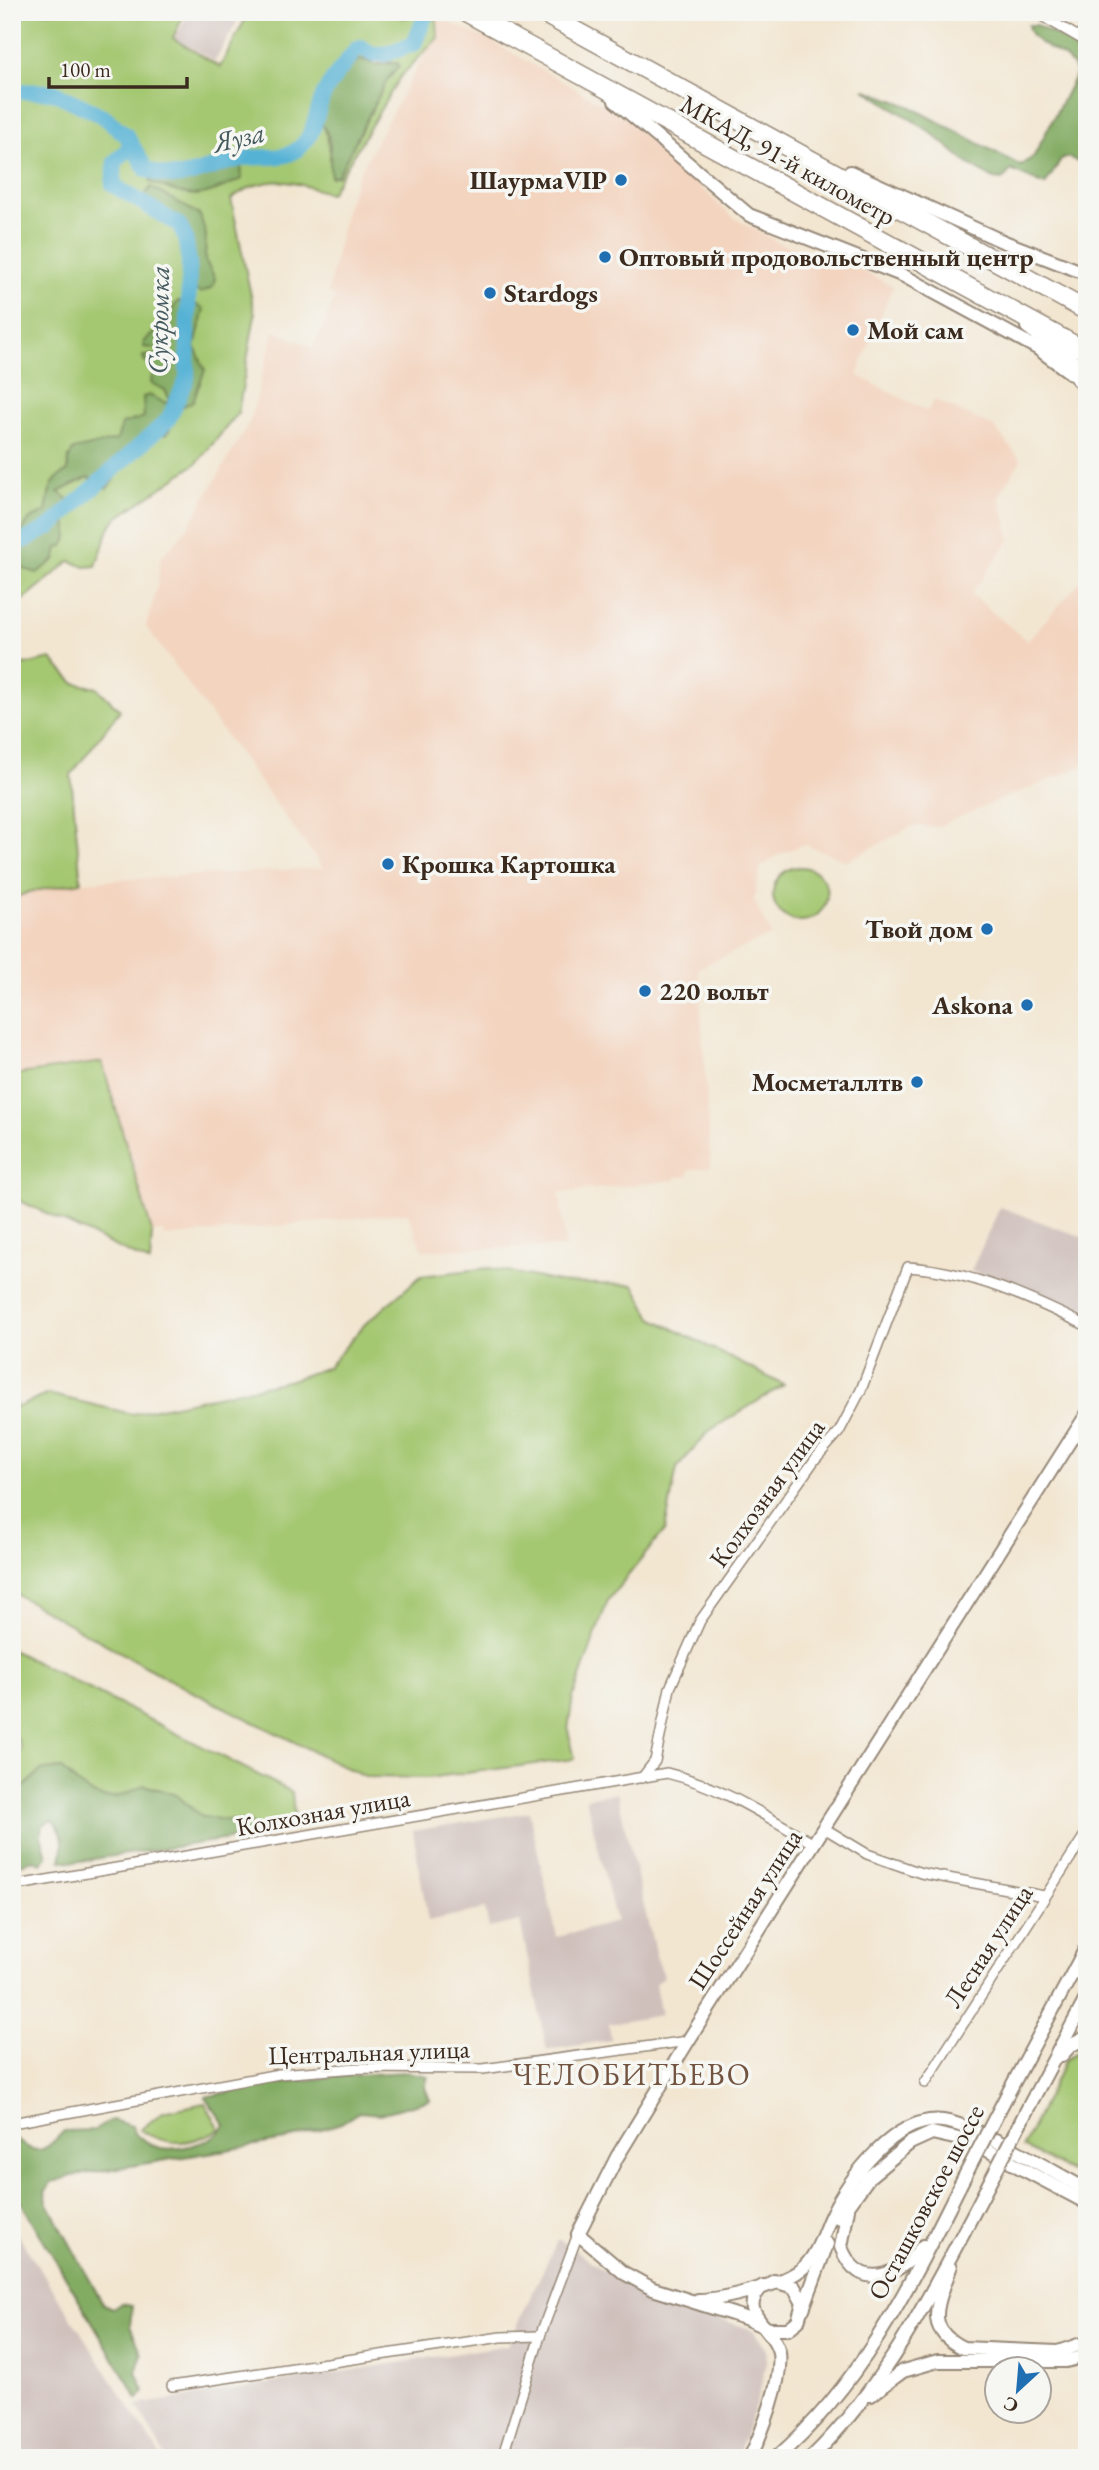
<svg xmlns="http://www.w3.org/2000/svg" width="1099" height="2470" viewBox="0 0 1099 2470" font-family="'EB Garamond',serif">
<rect width="100%" height="100%" fill="#f6f6f2"/>
<filter id="ink" filterUnits="userSpaceOnUse"><feTurbulence type="fractalNoise" baseFrequency=".0143" numOctaves="2"/><feDisplacementMap in="SourceGraphic" scale="14" xChannelSelector="R" yChannelSelector="G"/><feConvolveMatrix kernelMatrix="1 2 1 2 8 2 1 2 1" color-interpolation-filters="sRGB"/></filter>
<filter id="wash" filterUnits="userSpaceOnUse"><feTurbulence type="fractalNoise" baseFrequency=".00686" numOctaves="4" result="noise"/><feDisplacementMap in="SourceGraphic" scale="28" xChannelSelector="R" yChannelSelector="G"/><feGaussianBlur stdDeviation="1.57" result="paint"/><feColorMatrix in="noise" values="0 0 0 0 0 0 0 0 0 0 0 0 0 0 0 0 0 1.4 0 .05"/><feComposite in="paint" operator="in"/></filter>
<g filter="url(#wash)">
<rect width="100%" height="100%" fill="#f2e6d1"/>
<polygon fill="#f3d4bf" points="427,13 489,40 622,115 734,218 781,244 851,266 893,286 857,375 927,411 935,400 994,427 1021,460 999,496 1011,539 971,594 1027,641 1087,574 1087,764 936,827 913,826 847,861 804,844 776,856 760,868 754,900 771,935 698,968 711,1167 688,1170 689,1176 676,1177 676,1180 559,1193 566,1247 422,1250 408,1213 164,1237 163,1232 152,1232 102,1062 12,1075 12,899 29,892 81,882 323,868 146,627 158,583 160,559 187,529 250,421 274,331 313,347 335,297 328,293 347,206 358,175 430,44 438,38 437,20"/>
<g fill="#cfc0bb">
<polygon points="189,12 220,12 237,22 215,61 175,38"/>
<polygon points="1000,1207 1087,1239 1087,1319 971,1271"/>
<polygon points="617,1793 656,1956 664,1976 655,1984 661,2015 609,2024 611,2040 547,2050 520,1921 489,1928 485,1909 428,1921 413,1831 529,1812 557,1937 616,1922 586,1798"/>
<polygon points="14,2229 162,2458 12,2458"/>
<polygon points="558,2239 634,2291 753,2330 767,2350 766,2363 759,2396 737,2458 166,2458 137,2405 508,2345"/>
</g>
<g fill="#a4c771" stroke="#707848" stroke-width="2" fill-rule="evenodd">
<path d="M12,12H185L173,38L220,67L249,12H393L403,18L425,12L437,20L438,38L400,77L330,194C291,181 267,172 231,199L255,315L238,413L197,463L117,518L110,526L96,566L85,567L70,561L12,609ZM361,59C373,63 391,58 399,66L387,80L338,175L330,167C332,152 328,144 325,129C322,104 338,70 361,59Z"/>
<polygon points="12,659 15,667 51,659 74,683 97,688 120,710 71,775 81,882 29,892 12,899"/>
<circle cx="800" cy="894" r="27"/>
<polygon points="102,1062 152,1232 150,1263 12,1197 12,1075"/>
<polygon points="489,1268 565,1283 634,1285 652,1318 784,1385 709,1431 677,1468 665,1530 608,1600 573,1697 568,1730 575,1759 427,1778 365,1777 181,1686 12,1592 12,1394 16,1408 48,1394 132,1414 291,1380 328,1367 365,1324 421,1276"/>
<path d="M12,1650L292,1792L295,1828L256,1835L250,1823L202,1817L176,1795L145,1785C103,1808 93,1799 60,1768L40,1771L22,1789L12,1772L21,1747L12,1729Z"/>
<polygon points="1087,2045 1087,2180 1023,2147 1065,2060"/>
<path d="M205,2103L220,2129C189,2145 170,2148 140,2130L163,2112Z"/>
</g>
<g fill="#83ac63" stroke="#5f6b40" stroke-width="2">
<path d="M1028,25H1036L1087,52V167L1069,157L1061,160L1045,185L1011,170L1002,180L994,179L967,163L929,131L864,89L909,106L1021,166L1034,156L1076,74C1071,49 1031,50 1028,25Z"/>
<path d="M361,59L375,64L398,63L399,66L387,80L338,175L331,177C328,157 335,139 320,122C327,100 338,70 361,59Z"/>
<path d="M241,164L242,179C196,199 196,200 150,182L152,176C190,184 205,179 241,164Z"/>
<path d="M151,187L200,215L206,235L205,260L215,278L213,287L201,293L193,289C195,232 192,226 143,198Z"/>
<path d="M178,301L195,304L204,309L195,347L205,370L193,401L178,409L169,431L165,435L149,431L139,438L134,455H118L115,479L107,488L96,485L89,477L58,492L73,502L66,519L68,537L63,546L58,548L55,560L37,573L21,568L12,573V536L20,534L30,519L46,512C49,493 49,480 68,471V460L73,450L117,440L122,424L144,417L143,397L149,395L165,403L170,400L165,390L151,383L153,367L144,361L143,356L160,354L161,349L144,347V342L159,328Z"/>
<path d="M60,1768C93,1798 103,1808 144,1785L176,1795L202,1817L251,1823L256,1835L73,1862L61,1860C65,1843 64,1832 52,1820L42,1825L41,1835L47,1856L41,1864L34,1860L12,1866V1772L23,1788L40,1771Z"/>
<path d="M408,2072L428,2076L425,2088L430,2100L380,2114L359,2112L341,2123L285,2140L71,2176L51,2183L45,2192L47,2202L103,2304L112,2308L122,2304L132,2306L130,2326L142,2354L136,2372L144,2391L138,2399L12,2187V2137C38,2156 42,2154 64,2131L95,2130L112,2120L132,2126L136,2135C143,2139 153,2147 161,2148C180,2151 216,2142 225,2125L205,2097C273,2082 339,2075 408,2072Z"/>
</g>
<g fill="none" stroke-linecap="round" stroke-linejoin="round">
<g stroke="#57b2d5" stroke-width="16">
<path d="M12,91L53,92L103,116L126,135L146,169C187,188 207,164 245,158C267,155 288,163 305,142C316,129 317,107 325,92C333,77 347,62 357,48L361,47L372,54H385L414,44L427,12"/>
<polyline points="12,547 50,527 168,420 187,379 189,263 185,237 179,225 113,185 115,162 131,146"/>
</g>
</g>
</g>
<g filter="url(#ink)">
<g fill="none" stroke-linecap="round" stroke-linejoin="round">
<g stroke="#968878" stroke-width="12">
<g id="street">
<polyline points="1035,12 1087,42"/>
<path d="M642,1778L655,1761L670,1688L700,1621L816,1458L839,1432L861,1390L908,1267C970,1271 1031,1298 1087,1326"/>
<polyline points="824,1828 867,1854 921,1873 1044,1896"/>
<path d="M12,1886L667,1773C721,1786 766,1816 814,1844"/>
<polyline points="925,2083 1087,1832"/>
<polyline points="12,2123 279,2074 357,2068 483,2069 688,2041"/>
<polyline points="172,2386 501,2337 540,2336"/>
<polyline points="502,2458 540,2336 578,2234"/>
</g>
</g>
<g stroke="#968878" stroke-width="16">
<g id="secondary">
<polyline points="615,101 749,215 904,276 1037,348 1075,376 1087,390"/>
<polyline points="850,172 1002,241 1087,274"/>
<polyline points="1027,327 1087,372"/>
<polyline points="1061,2056 1070,2046 1087,2037"/>
<polyline points="1007,2095 1087,1946"/>
<polyline points="1029,2106 1087,1997"/>
<path d="M848,2209L841,2247C859,2294 899,2276 923,2246"/>
<polyline points="839,2218 869,2177 910,2143 932,2133 972,2142 1087,2203"/>
<path d="M950,2268C939,2303 922,2328 963,2348L1058,2352L1087,2342"/>
<polyline points="774,2281 794,2287 803,2303 798,2321 788,2329 769,2329 745,2318 653,2289 624,2273 578,2234 617,2157 688,2041 1087,1414"/>
<path d="M698,2300C723,2300 786,2284 804,2267C818,2254 823,2233 831,2216C848,2179 896,2115 943,2121C979,2126 1051,2171 1087,2190"/>
<polyline points="803,2309 827,2244"/>
<polyline points="871,2395 903,2371 938,2361 1066,2361 1087,2356"/>
<path d="M750,2458C762,2432 783,2380 779,2352C774,2326 734,2313 763,2286"/>
<path d="M776,2458C862,2384 910,2285 960,2185"/>
<path d="M811,2458C886,2385 934,2289 982,2197"/>
</g>
</g>
<g stroke="#968878" stroke-width="21">
<g id="highway">
<polyline points="466,12 1087,352"/>
<polyline points="541,12 1087,311"/>
</g>
</g>
<use href="#street" stroke="#fff" stroke-width="9"/>
<use href="#secondary" stroke="#fff" stroke-width="12"/>
<use href="#highway" stroke="#fff" stroke-width="18"/>
<g stroke="#968878" stroke-width="16" stroke-linecap="butt">
<g id="secondary-bridge">
<polyline points="960,2185 1007,2095"/>
<polyline points="982,2197 1029,2106"/>
</g>
</g>
<use href="#secondary-bridge" stroke="#fff" stroke-width="12"/>
</g>
</g>
<g fill="#1f6fb2" stroke="#f6f6f2" stroke-width="2.5">
<circle cx="621" cy="180" r="7"/>
<circle cx="605" cy="257" r="7"/>
<circle cx="490" cy="293" r="7"/>
<circle cx="853" cy="330" r="7"/>
<circle cx="388" cy="864" r="7"/>
<circle cx="987" cy="929" r="7"/>
<circle cx="645" cy="991" r="7"/>
<circle cx="1027" cy="1005" r="7"/>
<circle cx="917" cy="1082" r="7"/>
</g>
<g text-anchor="middle" dominant-baseline="central" stroke-width="7" stroke-linejoin="round" paint-order="stroke">
<g font-size="26" fill="#3b2a1e" stroke="#f6f6f2">
<text transform="translate(788 160) rotate(29)">МКАД, 91-й километр</text>
<text transform="translate(767 1493) rotate(-54)">Колхозная улица</text>
<text transform="translate(323 1812) rotate(-10)">Колхозная улица</text>
<text transform="translate(745 1909) rotate(-57)">Шоссейная улица</text>
<text transform="translate(988 1946) rotate(-57)">Лесная улица</text>
<text transform="translate(369 2052) rotate(-2)">Центральная улица</text>
<text transform="translate(926 2202) rotate(-62)">Осташковское шоссе</text>
</g>
<g font-size="26" font-weight="bold" fill="#3b2a1e" stroke="#f6f6f2" text-anchor="start">
<text x="607" y="180" text-anchor="end">ШаурмаVIP</text>
<text x="619" y="257">Оптовый продовольственный центр</text>
<text x="504" y="293">Stardogs</text>
<text x="867" y="330">Мой сам</text>
<text x="402" y="864">Крошка Картошка</text>
<text x="973" y="929" text-anchor="end">Твой дом</text>
<text x="659" y="991">220 вольт</text>
<text x="1013" y="1005" text-anchor="end">Askona</text>
<text x="903" y="1082" text-anchor="end">Мосметаллтв</text>
</g>
<g font-size="28" font-style="italic" fill="#455a5e" stroke="#f6f6f2">
<text transform="translate(239 137) rotate(-13)">Яуза</text>
<text transform="translate(158 320) rotate(-89)">Сукромка</text>
</g>
<g font-size="30" letter-spacing="2" fill="#735440" stroke="#f6f6f2">
<text x="632" y="2074">ЧЕЛОБИТЬЕВО</text>
</g>
</g>
<rect width="1099" height="2470" fill="none" stroke="#f6f6f2" stroke-width="42"/>
<g transform="translate(1018 2390) rotate(206)"><circle r="33" fill="#f6f6f2" stroke="#aba49d" stroke-width="2"/>
<path d="M0-5L12 26L0 18L-12 26Z" fill="#1f6fb2"/>
<text y="-10" font-size="19" font-weight="bold" text-anchor="middle" fill="#3b2a1e">С</text>
</g>
<path d="M49 77v10h138v-10" fill="none" stroke="#3b2a1e" stroke-width="3.5"/>
<text x="60" y="77" font-size="21" fill="#3b2a1e" stroke="#f6f6f2" stroke-width="5" paint-order="stroke">100 m</text>
</svg>
